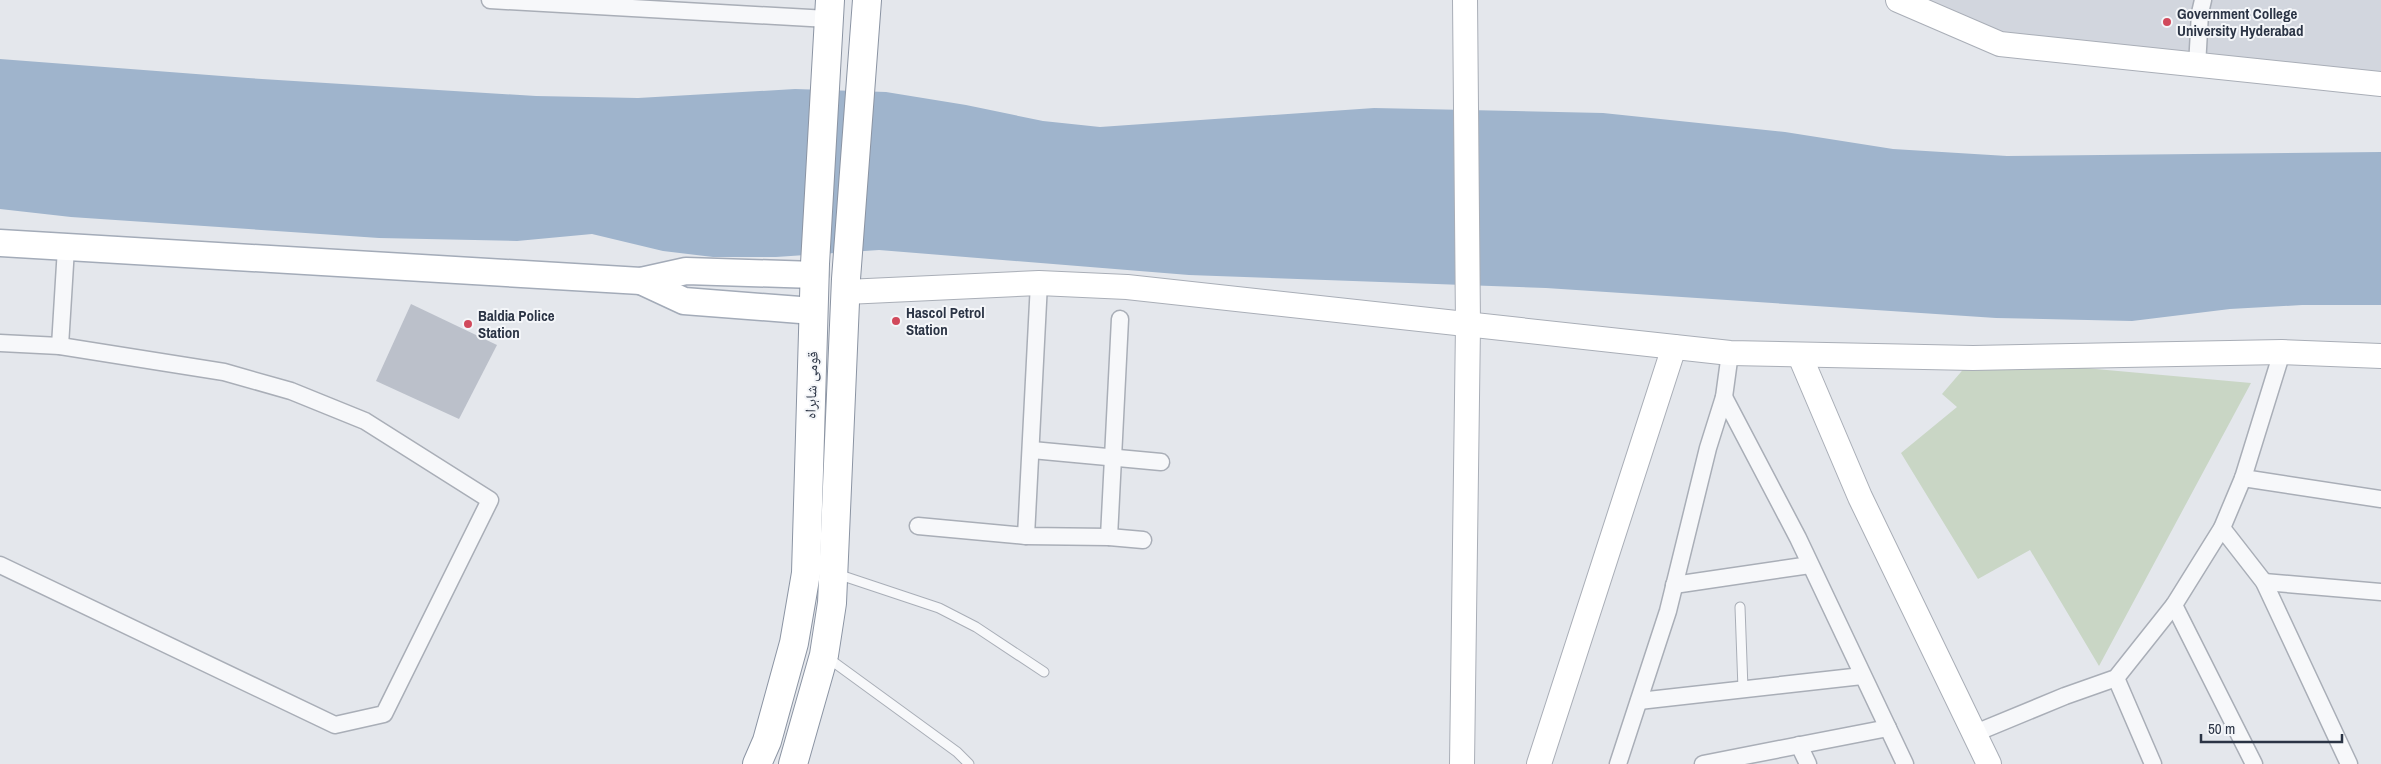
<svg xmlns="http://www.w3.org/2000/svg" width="2381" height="764" viewBox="0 0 2381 764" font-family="'Archivo Narrow','Noto Naskh Arabic',sans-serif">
<rect width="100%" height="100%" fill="#e4e7ec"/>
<polygon fill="#d2d6de" points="1907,0 2381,0 2381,81 2000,44"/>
<polygon fill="#c9d6c5" points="1973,358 2251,383 2099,666 2030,550 1978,579 1901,453 1957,407 1942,394"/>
<polygon fill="#9fb4cc" points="0,59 248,78 536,96 638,98 795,89 886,92 966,105 1043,121 1100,127 1374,108 1603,113 1785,132 1893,149 2007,156 2381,152 2381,305 2302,305 2230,309 2132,321 1996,318 1546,288 1189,275 879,250 776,257 713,257 663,251 592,234 517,241 379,238 71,217 0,209"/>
<polygon fill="#bbc0ca" points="411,304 497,345 459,419 376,381"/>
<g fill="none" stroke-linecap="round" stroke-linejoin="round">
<g stroke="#a9aeb7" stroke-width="11">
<g id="lane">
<polyline points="837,574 939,608 976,627 1044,672"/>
<polyline points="1740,607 1743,689"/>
<polyline points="828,658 957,752 969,764"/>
</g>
</g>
<g stroke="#a9aeb7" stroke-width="19">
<g id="street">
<polyline points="490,0 828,19"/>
<polyline points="2197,66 2200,13 2203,0"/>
<polyline points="0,343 60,346 224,372 291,391 365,421 490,500 384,714 335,725 0,565"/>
<polyline points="60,346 66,248"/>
<polyline points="1724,397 1798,538 1905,764"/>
<polyline points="1032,450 1161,462"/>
<polyline points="2243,478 2381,499"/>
<polyline points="918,526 1026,536 1109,537 1143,540"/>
<polyline points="2222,528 2264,582 2349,764"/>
<polyline points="1026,536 1039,283"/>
<polyline points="1109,537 1120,319"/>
<polyline points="2264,582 2381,592"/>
<polyline points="1674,585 1810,565"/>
<polyline points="2174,605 2254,764"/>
<polyline points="2116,678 2153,764"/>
<polyline points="1639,701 1862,676"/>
<polyline points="1973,734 2065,696 2116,678 2174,605 2222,528 2243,478 2282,352"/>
<polyline points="1799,745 1808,764"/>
<polyline points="1618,764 1668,611 1708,448 1724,397 1730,353"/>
<polyline points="1703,764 1888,728"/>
</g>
</g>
<g stroke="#a9aeb7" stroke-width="26">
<g id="secondary">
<polyline points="1898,0 2000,44 2381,84"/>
<polyline points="846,292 1039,283 1127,287 1730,353 1973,358 2282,352 2381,356"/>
<polyline points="1800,356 1860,497 1989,764"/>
<polyline points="1462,764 1468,325 1465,0"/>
<polyline points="1539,764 1674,347"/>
</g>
</g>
<g stroke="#a3abb8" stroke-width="29">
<g id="primary">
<polyline points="0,243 641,281 686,271 815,275"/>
<polyline points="641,281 684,301 813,311"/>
</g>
</g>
<g stroke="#8b94a3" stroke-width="30">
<g id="highway">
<polyline points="757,764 767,741 794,643 806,573 815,264 830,0"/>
<polyline points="793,764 824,655 832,603 846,279 867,0"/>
</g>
</g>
<use href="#lane" stroke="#f7f8fa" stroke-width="9"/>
<use href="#street" stroke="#f7f8fa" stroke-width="16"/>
<use href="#secondary" stroke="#fff" stroke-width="24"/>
<use href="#primary" stroke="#fff" stroke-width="26"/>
<use href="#highway" stroke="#fff" stroke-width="28"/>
</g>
<g fill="#d1495b" stroke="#f4f6f9" stroke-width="2">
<circle cx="2167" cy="22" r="5"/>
<circle cx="896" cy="321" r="5"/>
<circle cx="468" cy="324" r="5"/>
</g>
<g text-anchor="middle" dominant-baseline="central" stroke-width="4" stroke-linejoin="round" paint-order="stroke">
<g font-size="15" font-weight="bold" fill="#2b3445" stroke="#f4f6f9" text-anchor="start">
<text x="2177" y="13">Government College<tspan x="2177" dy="17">University Hyderabad</tspan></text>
<text x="906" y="312">Hascol Petrol<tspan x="906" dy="17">Station</tspan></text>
<text x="478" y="315">Baldia Police<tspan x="478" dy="17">Station</tspan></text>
</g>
<g font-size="15" fill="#2b3445" stroke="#f4f6f9">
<text transform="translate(811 385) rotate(-88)">قومی شاہراہ</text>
</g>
</g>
<path d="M2201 734v8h141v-8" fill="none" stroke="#2b3445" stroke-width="2.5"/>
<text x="2208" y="734" font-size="15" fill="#2b3445" stroke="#f4f6f9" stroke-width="4" paint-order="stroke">50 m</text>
</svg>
